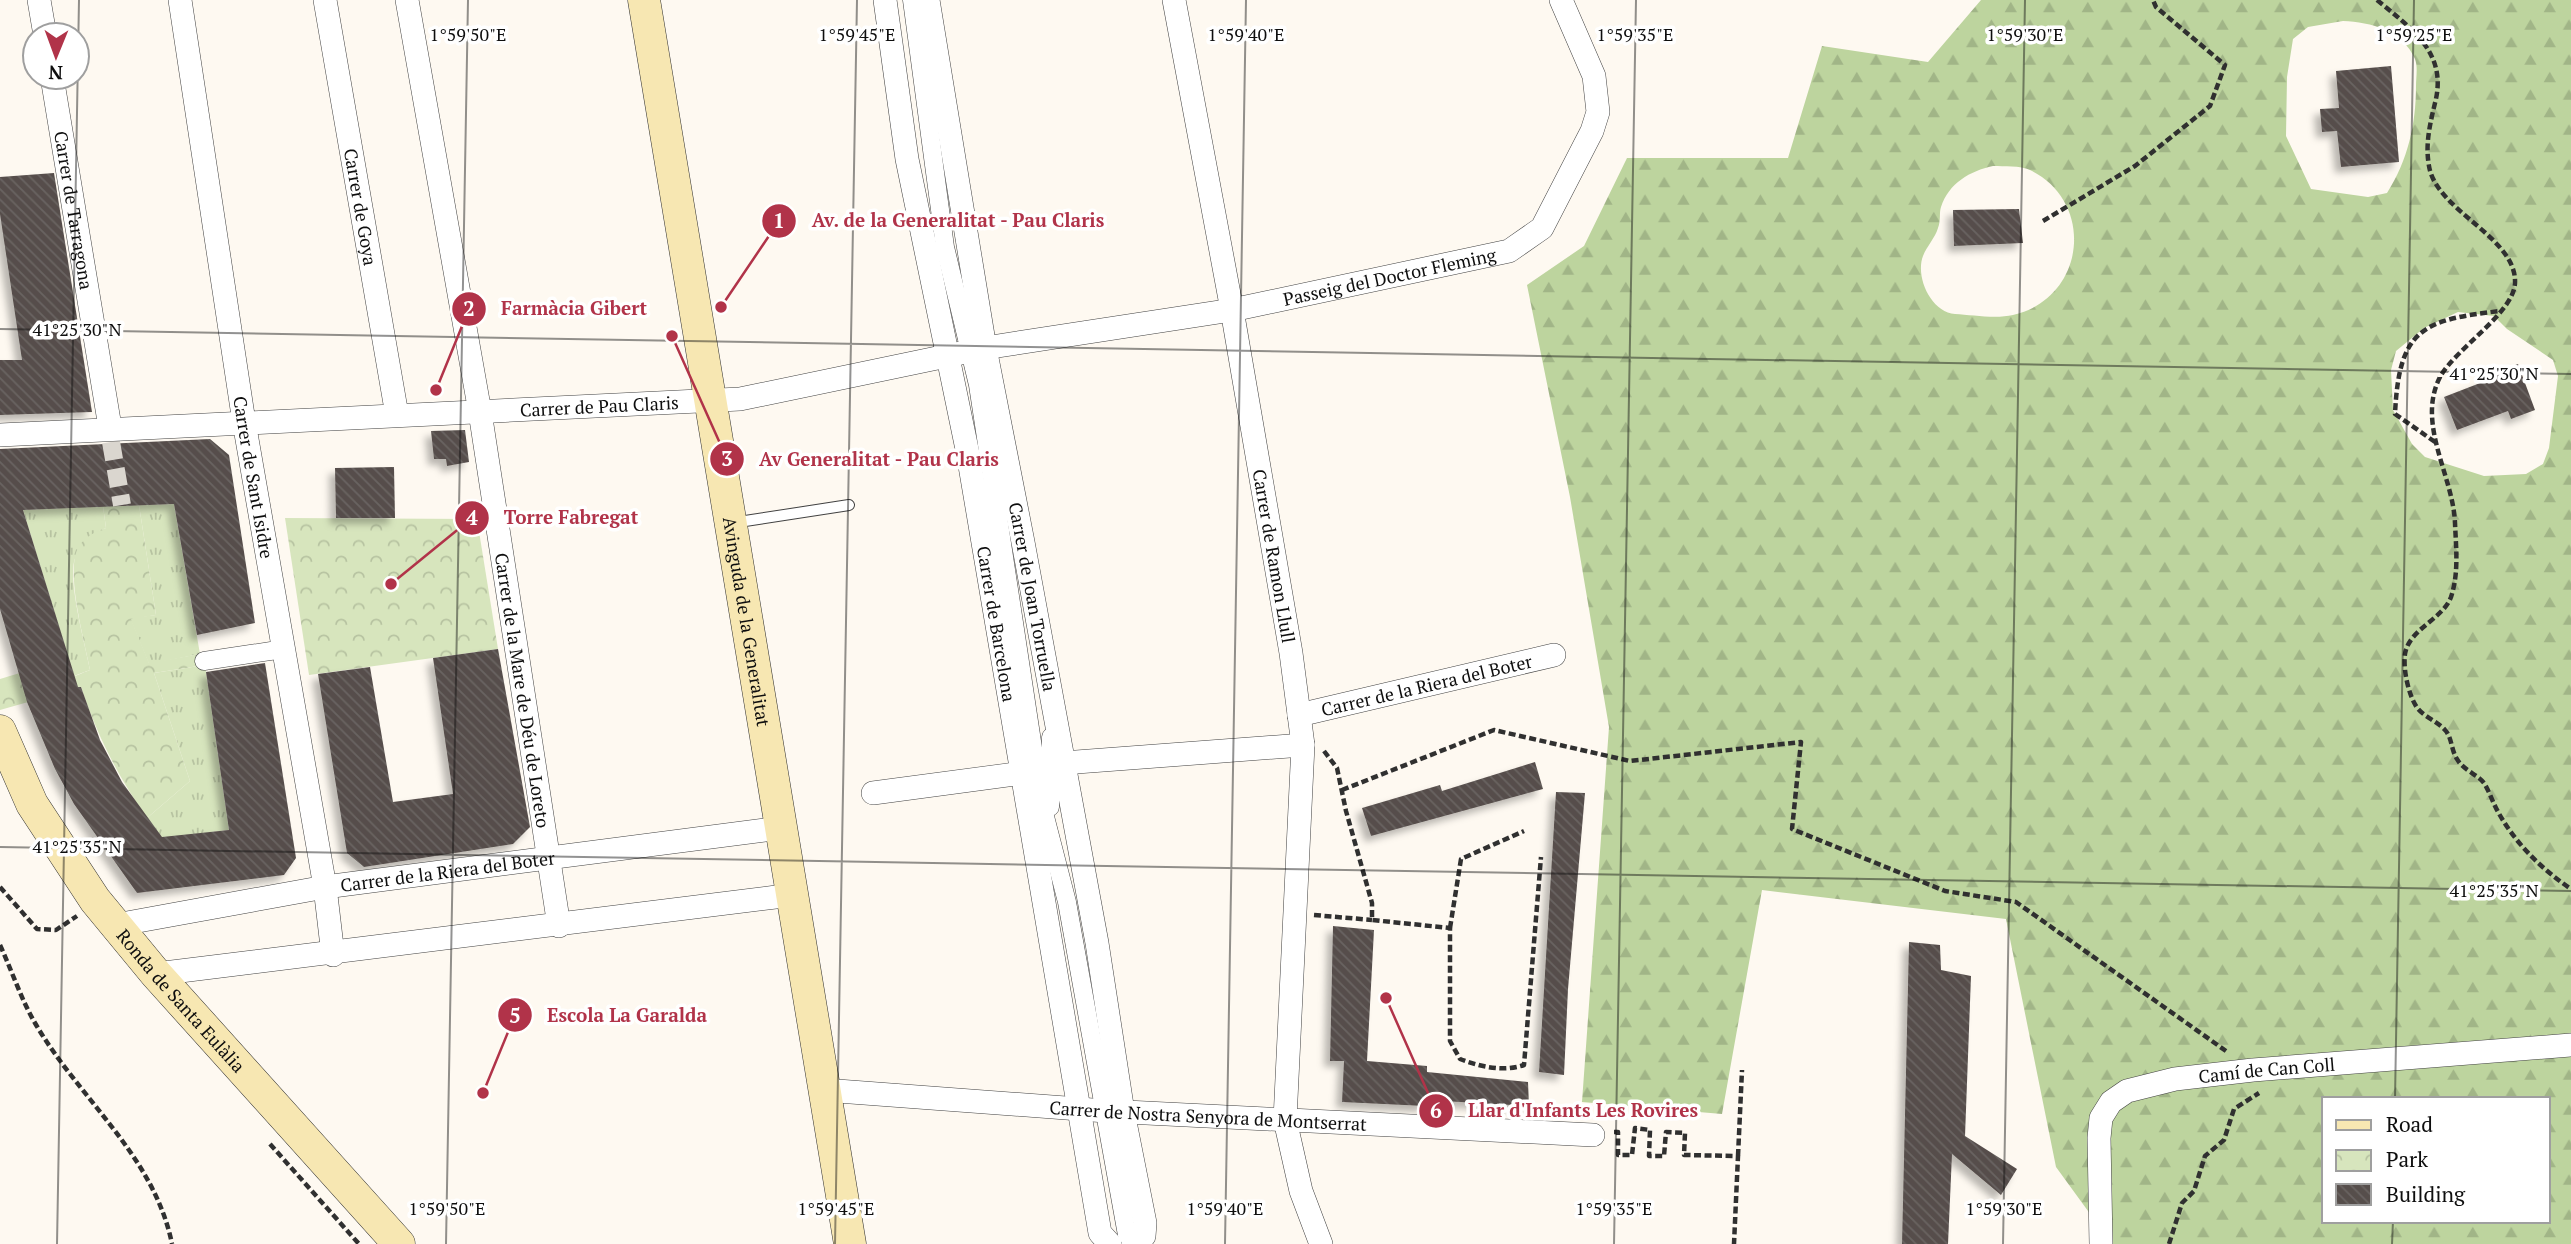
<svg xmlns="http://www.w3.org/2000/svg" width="2571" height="1244" viewBox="0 0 2571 1244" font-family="'PT Serif',serif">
<defs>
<pattern id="grass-tufts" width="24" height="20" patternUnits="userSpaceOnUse" patternTransform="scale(1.75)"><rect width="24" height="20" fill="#d7e5bd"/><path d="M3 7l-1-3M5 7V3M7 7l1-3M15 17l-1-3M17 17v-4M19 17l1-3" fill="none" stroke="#b7c3a1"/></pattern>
<pattern id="forest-firs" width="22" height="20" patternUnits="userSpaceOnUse" patternTransform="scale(1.75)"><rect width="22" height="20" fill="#bdd49e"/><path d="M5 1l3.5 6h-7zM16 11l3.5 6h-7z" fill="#a1b587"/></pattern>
<pattern id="park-crowns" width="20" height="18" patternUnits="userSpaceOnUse" patternTransform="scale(1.75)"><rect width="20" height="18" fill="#d7e5bd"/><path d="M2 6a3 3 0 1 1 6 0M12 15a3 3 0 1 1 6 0" fill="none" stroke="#b7c3a1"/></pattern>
<pattern id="building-back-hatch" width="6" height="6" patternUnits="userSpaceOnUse" patternTransform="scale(1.75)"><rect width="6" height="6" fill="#564e4b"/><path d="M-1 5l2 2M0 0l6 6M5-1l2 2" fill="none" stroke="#696361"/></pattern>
<filter id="shadow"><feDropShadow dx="-6" dy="6" stdDeviation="3.5" flood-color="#0004"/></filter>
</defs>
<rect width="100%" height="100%" fill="#fef9f1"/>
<g fill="url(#grass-tufts)">
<polygon points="174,504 200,654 149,664 130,618 156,615 139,505"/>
<path d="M103,506L106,528C93,532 77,548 74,562C69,586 85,644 90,670L74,676L23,510Z"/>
<polygon points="205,665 229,830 162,838 147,818 190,781 154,673"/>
</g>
<path fill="url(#forest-firs)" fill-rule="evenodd" d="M1981,0H2571V1244H2112L2056,1167L2006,919L1762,890L1722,1114L1582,1102L1609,727L1570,497L1527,285L1584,246L1627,158H1788L1822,46L1928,62ZM2343,21C2371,22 2403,31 2415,59C2418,67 2416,77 2416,86C2416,124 2408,160 2387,193L2368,197L2311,189L2286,136L2287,77L2293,39L2308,27ZM1993,166C2004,167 2020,165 2030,170C2096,202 2086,298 2013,315C1996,319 1972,315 1955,314C1931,312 1915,277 1923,256C1927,246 1935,238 1938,228C1941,221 1939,213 1941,207C1949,183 1970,171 1993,166ZM2458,312L2494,316L2507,329L2553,360L2558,376L2549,448L2543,464L2526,474L2484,476L2425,457L2412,444L2393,410L2391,370L2396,351L2424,328ZM2324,1099H2548V1221H2324Z"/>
<g fill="url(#park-crowns)">
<path d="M139,505L156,615L131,619L149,663L200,654L205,665L154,673L190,781L147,818C118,777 97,735 81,687L0,710V679L69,658L75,676L90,670C85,642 64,570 79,546C86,536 96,531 106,528L103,506Z"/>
<polygon points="285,518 477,519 498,649 309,675"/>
</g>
<g fill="url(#building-back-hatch)" filter="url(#shadow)">
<polygon points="2391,66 2399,162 2341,167 2337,131 2322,132 2320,109 2339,108 2336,71"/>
<polygon points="54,173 92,412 0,415 0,360 22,360 0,214 0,177"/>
<polygon points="2019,209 2023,243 1954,246 1953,210"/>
<polygon points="2518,364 2535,410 2511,419 2508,411 2457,430 2444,397 2493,378 2491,374"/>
<polygon points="465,430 469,462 447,466 446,459 434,459 431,431"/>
<polygon points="210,439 229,455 255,623 197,635 174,504 23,510 78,687 81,687 100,740 122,782 162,837 229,830 206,672 265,663 296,858 284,875 137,893 74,804 55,769 27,702 0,609 0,449"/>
<polygon points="394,467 395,518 336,518 335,468"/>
<polygon points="498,649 530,827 513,844 364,867 347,853 318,674 370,667 393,802 453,794 433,658"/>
<polygon points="1535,762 1543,789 1371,836 1362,808 1440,785 1442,791"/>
<polygon points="1556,792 1585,793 1568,989 1564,1075 1539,1072"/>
<polygon points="1333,926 1374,930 1367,1061 1427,1066 1427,1072 1528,1082 1529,1106 1426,1100 1425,1106 1342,1102 1344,1061 1330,1061"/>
<polygon points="1909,942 1940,945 1941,970 1971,976 1965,1136 2017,1169 2001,1195 1952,1154 1948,1244 1902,1244"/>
</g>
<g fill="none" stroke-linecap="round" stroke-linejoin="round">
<polyline stroke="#dad6cf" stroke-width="18" stroke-dasharray="18 9" stroke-linecap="butt" points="111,442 122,505"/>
<g stroke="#414141" stroke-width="12">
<polyline id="service" points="732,523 849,505"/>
</g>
<g stroke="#414141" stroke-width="19">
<g id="pedestrian">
<polyline points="912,0 945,247 978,385 1041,801 1067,902 1127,1235"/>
<polyline points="204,661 284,649"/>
<polyline points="1050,807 1051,737"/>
</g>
</g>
<g stroke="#414141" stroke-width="24">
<g id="minor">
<polyline points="39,0 45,35"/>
<path id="s1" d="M180,0L244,422L325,887L333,955"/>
<path id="s2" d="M325,0L397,415"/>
<path id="s3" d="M407,0L480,412L559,926"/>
<path id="s4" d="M885,0L907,159L968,454L1100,1233L1110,1244"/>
<path id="s5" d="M928,0L985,348L1023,542L1097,943L1123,1112L1145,1223L1144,1236L1133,1244"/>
<path id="s6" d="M1174,0L1232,310L1291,653L1303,745L1285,1120L1301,1191L1321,1244"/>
<path id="s7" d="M52,77L110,427"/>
<path id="s8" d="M0,435L740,399L985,348L1232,310L1509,251L1542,228L1592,131L1598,112L1594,76L1561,0"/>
<path id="s9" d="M1299,715L1554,655"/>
<polyline points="1063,763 1303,745"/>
<polyline points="873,793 1023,773"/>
<path id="s10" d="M116,925L325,887L780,828"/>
<polyline points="156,974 792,895"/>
<path id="s11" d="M824,1090L1106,1111L1593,1135"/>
<path id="s12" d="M2101,1244L2099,1138L2101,1118L2111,1102L2127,1091L2175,1079L2253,1070L2571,1045"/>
</g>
</g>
<g stroke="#303030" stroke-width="33">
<g id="secondary">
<path id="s13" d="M644,0L850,1244"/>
<path id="s14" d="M0,731L32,804L95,900L156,974L399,1244"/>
</g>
</g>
<g stroke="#303030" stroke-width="4.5" stroke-dasharray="7 3.5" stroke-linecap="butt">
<path d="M2377,0C2412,29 2448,53 2435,103C2430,124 2425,144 2429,166C2436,211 2517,237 2515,283C2514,313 2455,349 2440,377C2416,424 2453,475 2455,523C2456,548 2459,573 2451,597C2443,619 2409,629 2405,654C2403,669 2408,693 2416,706C2422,716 2437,721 2445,730C2452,737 2451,750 2457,759C2463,770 2477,774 2484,783C2489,791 2492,800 2496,808C2513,841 2540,868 2571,889"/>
<polyline points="2043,221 2135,166 2210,106 2225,65 2156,7 2153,0"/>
<path d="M2435,442L2395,414C2399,329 2422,320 2500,311"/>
<path d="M1324,751L1337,768L1346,811L1372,903V920L1450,928V1041L1460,1059C1481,1067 1503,1072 1524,1065L1541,857"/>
<polyline points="1342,790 1494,730 1630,761 1801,742 1792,829 1945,891 2016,902 2226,1051"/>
<polyline points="0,887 37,929 56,930 77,916"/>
<polyline points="1314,915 1372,920"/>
<polyline points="1450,928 1461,859 1524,831"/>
<path d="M0,945C12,971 21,999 35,1023C79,1099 154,1155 172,1244"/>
<polyline points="1614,1132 1618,1132 1618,1155 1632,1155 1635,1128 1650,1130 1649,1156 1664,1156 1666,1132 1685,1133 1684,1155 1738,1156 1734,1244"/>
<polyline points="270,1144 359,1244"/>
<polyline points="1738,1156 1742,1070"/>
<polyline points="2169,1244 2182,1203 2194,1191 2205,1156 2224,1140 2234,1109 2259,1093"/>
</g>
<use href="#service" stroke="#fff" stroke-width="10"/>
<use href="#pedestrian" stroke="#fff" stroke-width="18"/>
<use href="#minor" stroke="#fff" stroke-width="23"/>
<use href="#secondary" stroke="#f7e7b2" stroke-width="32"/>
</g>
<path fill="none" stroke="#0e0e0e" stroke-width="2" stroke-opacity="0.45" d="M0,329L2571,374M0,847L2571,891M2395,1099L2414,0M57,1244L79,0M446,1244L468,0M835,1244L857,0M1225,1244L1246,0M1614,1244L1636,0M2003,1244L2025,0M2392,1244L2393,1221"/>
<g text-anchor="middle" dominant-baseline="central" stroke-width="7" stroke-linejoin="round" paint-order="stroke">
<g font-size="18" fill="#0e0e0e" stroke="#fff">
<text stroke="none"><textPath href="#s2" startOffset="210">Carrer de Goya</textPath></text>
<text stroke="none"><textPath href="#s7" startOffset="135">Carrer de Tarragona</textPath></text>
<text stroke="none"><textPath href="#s8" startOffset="1402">Passeig del Doctor Fleming</textPath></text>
<text stroke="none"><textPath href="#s8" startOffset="600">Carrer de Pau Claris</textPath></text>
<text stroke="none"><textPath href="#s1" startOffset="483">Carrer de Sant Isidre</textPath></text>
<text stroke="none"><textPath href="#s6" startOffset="565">Carrer de Ramon Llull</textPath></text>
<text stroke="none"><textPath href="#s5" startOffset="606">Carrer de Joan Torruella</textPath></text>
<text stroke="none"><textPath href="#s13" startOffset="630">Avinguda de la Generalitat</textPath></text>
<text stroke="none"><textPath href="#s4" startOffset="634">Carrer de Barcelona</textPath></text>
<text stroke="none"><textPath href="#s9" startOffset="131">Carrer de la Riera del Boter</textPath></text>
<text stroke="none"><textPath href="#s3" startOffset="700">Carrer de la Mare de Déu de Loreto</textPath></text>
<text stroke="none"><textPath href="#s10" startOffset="336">Carrer de la Riera del Boter</textPath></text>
<text stroke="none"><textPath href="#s14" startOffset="327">Ronda de Santa Eulàlia</textPath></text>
<text stroke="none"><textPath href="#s12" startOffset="306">Camí de Can Coll</textPath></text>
<text stroke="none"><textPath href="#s11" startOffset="385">Carrer de Nostra Senyora de Montserrat</textPath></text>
</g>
</g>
<g font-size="18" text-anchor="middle" fill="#0e0e0e" stroke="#fff" stroke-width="7" stroke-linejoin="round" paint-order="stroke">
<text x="468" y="41">1°59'50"E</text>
<text x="857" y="41">1°59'45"E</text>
<text x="1246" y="41">1°59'40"E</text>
<text x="1635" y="41">1°59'35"E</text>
<text x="2025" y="41">1°59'30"E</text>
<text x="2414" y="41">1°59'25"E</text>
<text x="77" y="336">41°25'30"N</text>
<text x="2494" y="380">41°25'30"N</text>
<text x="77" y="853">41°25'35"N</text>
<text x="2494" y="897">41°25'35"N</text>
<text x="447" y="1215">1°59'50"E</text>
<text x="836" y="1215">1°59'45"E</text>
<text x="1225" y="1215">1°59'40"E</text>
<text x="1614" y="1215">1°59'35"E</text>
<text x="2004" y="1215">1°59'30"E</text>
</g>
<path fill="none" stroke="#b13349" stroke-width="2.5" d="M721 307L779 221M436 390L469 309M672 336L727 459M391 584L472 518M483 1093L515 1015M1386 998L1436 1111"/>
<g fill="#b13349" stroke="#fff" stroke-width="2.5">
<circle cx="721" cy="307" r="7"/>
<circle cx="436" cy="390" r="7"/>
<circle cx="672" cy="336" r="7"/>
<circle cx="391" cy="584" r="7"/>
<circle cx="483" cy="1093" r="7"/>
<circle cx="1386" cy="998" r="7"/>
<circle cx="779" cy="221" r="18"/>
<circle cx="469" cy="309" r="18"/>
<circle cx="727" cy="459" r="18"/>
<circle cx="472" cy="518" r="18"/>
<circle cx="515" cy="1015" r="18"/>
<circle cx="1436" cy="1111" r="18"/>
</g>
<g font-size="21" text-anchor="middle" font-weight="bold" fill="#fff">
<text x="779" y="228">1</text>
<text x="469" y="316">2</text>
<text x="727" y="466">3</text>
<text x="472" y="525">4</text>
<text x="515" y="1023">5</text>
<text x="1436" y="1118">6</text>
</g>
<g font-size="19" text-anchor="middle" font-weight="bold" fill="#b13349" stroke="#fff" stroke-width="7" stroke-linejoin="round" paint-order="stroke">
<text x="958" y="227">Av. de la Generalitat - Pau Claris</text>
<text x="574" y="315">Farmàcia Gibert</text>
<text x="879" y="466">Av Generalitat - Pau Claris</text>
<text x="571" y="524">Torre Fabregat</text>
<text x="627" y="1022">Escola La Garalda</text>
<text x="1583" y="1117">Llar d'Infants Les Rovires</text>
</g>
<rect x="2322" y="1097" width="228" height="126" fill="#ffffff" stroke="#9f9f9f" stroke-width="2"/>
<rect x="2336" y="1120" width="35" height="10" fill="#f7e7b2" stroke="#9f9f9f" stroke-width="2"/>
<text x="2386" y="1132" font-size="21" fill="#0e0e0e">Road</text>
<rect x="2336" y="1150" width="35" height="21" fill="url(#park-crowns)" stroke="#9f9f9f" stroke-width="2"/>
<text x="2386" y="1167" font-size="21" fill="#0e0e0e">Park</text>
<rect x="2336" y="1184" width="35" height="21" fill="url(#building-back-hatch)" stroke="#9f9f9f" stroke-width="2"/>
<text x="2386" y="1202" font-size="21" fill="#0e0e0e">Building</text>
<g transform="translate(56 56) rotate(181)"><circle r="33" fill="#ffffff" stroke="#9f9f9f" stroke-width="2"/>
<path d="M0-5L12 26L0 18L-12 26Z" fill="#b13349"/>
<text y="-10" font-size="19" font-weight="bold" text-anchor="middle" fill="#0e0e0e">N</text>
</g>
</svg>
